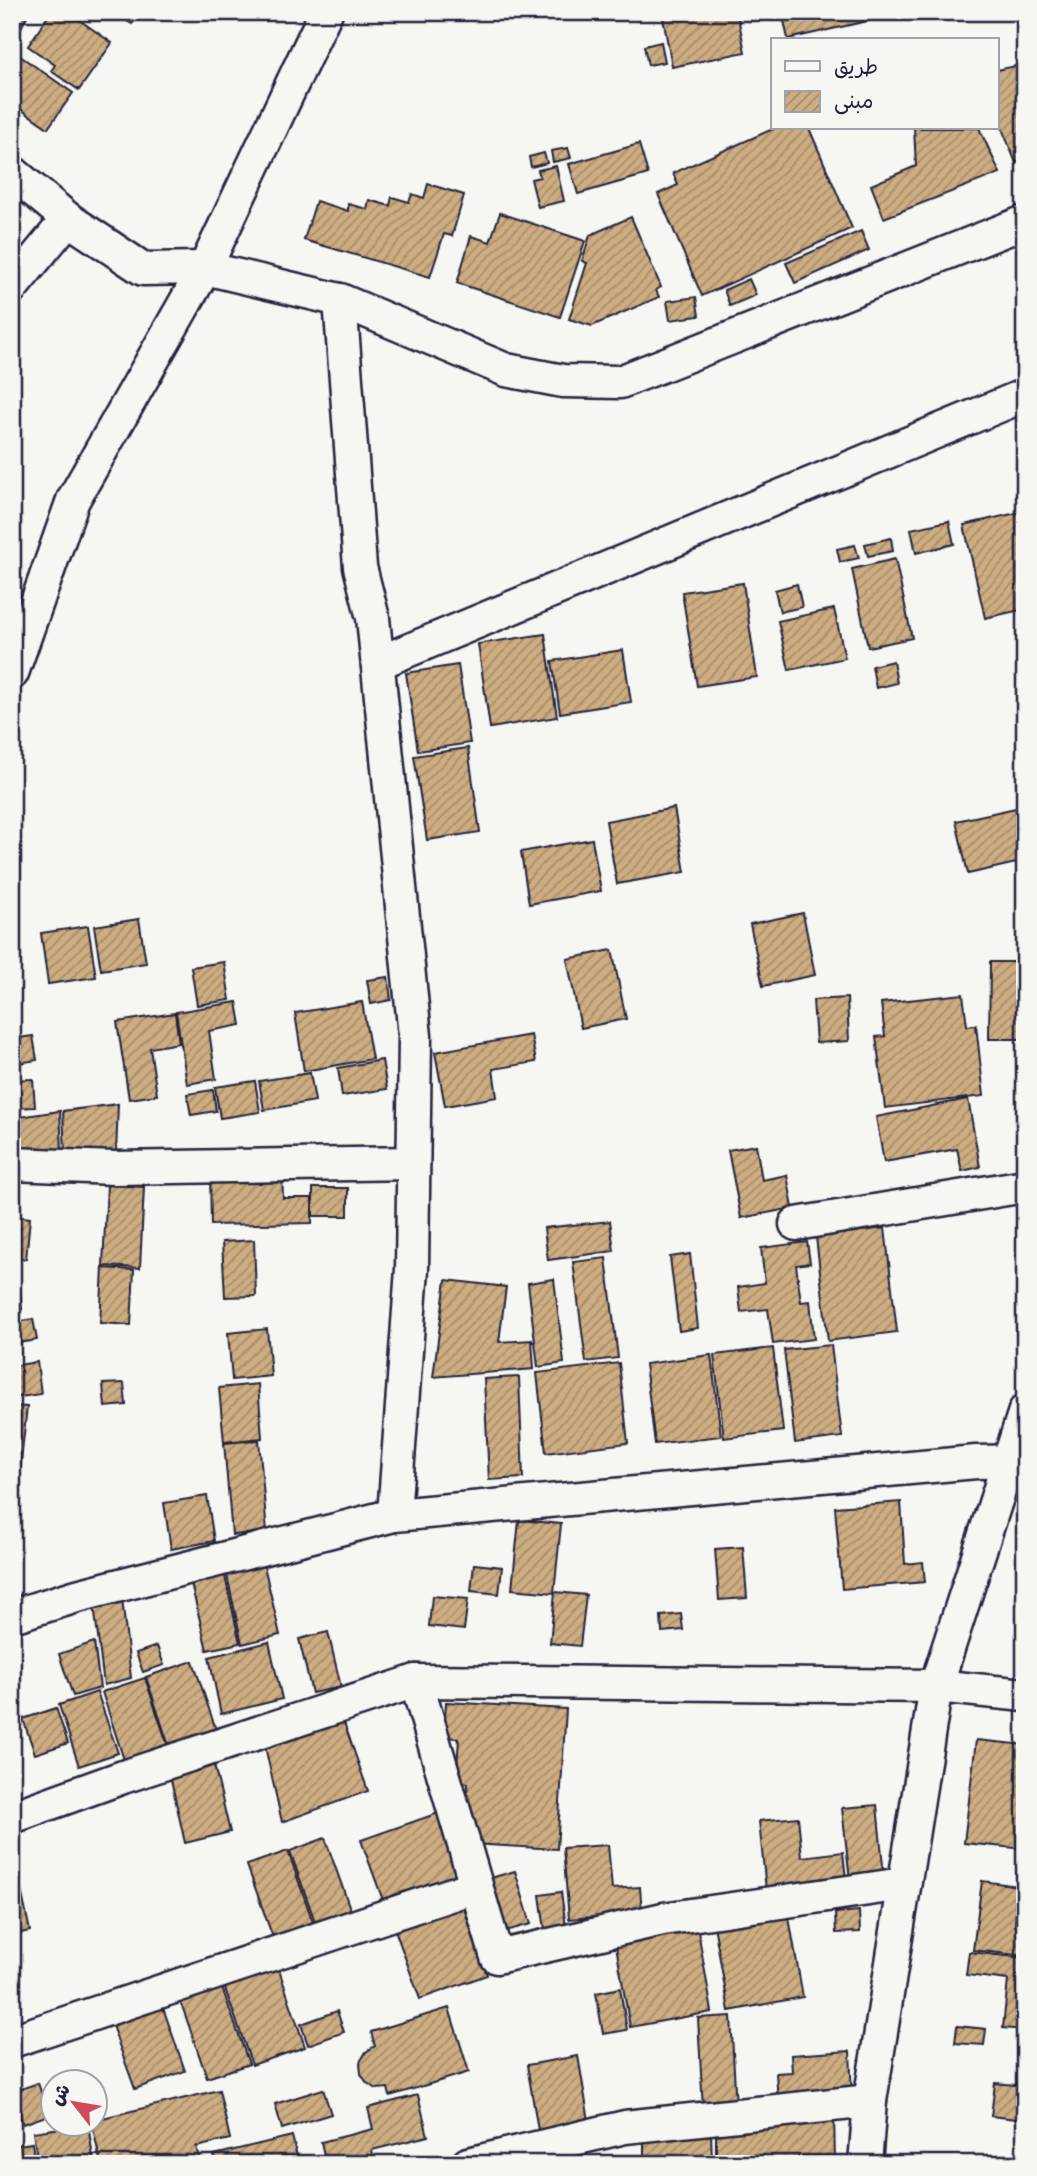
<svg xmlns="http://www.w3.org/2000/svg" width="1037" height="2176" viewBox="0 0 1037 2176" font-family="Pangolin,'Playpen Sans Arabic',sans-serif">
<defs>
<pattern id="building-hatch" width="6" height="6" patternUnits="userSpaceOnUse" patternTransform="scale(1.75)"><rect width="6" height="6" fill="#cdad81"/><path d="M-1 1l2-2M0 6l6-6M5 7l2-2" fill="none" stroke="#a68c6b"/></pattern>
</defs>
<rect width="100%" height="100%" fill="#f6f6f2"/>
<filter id="ink" filterUnits="userSpaceOnUse"><feTurbulence type="fractalNoise" baseFrequency=".0143" numOctaves="2"/><feDisplacementMap in="SourceGraphic" scale="14" xChannelSelector="R" yChannelSelector="G"/><feConvolveMatrix kernelMatrix="1 2 1 2 8 2 1 2 1" color-interpolation-filters="sRGB"/></filter>
<g filter="url(#ink)">
<g fill="url(#building-hatch)" stroke="#22223b" stroke-width="2">
<polygon points="12,12 29,12 20,30 12,26"/>
<polygon points="51,12 68,12 112,43 79,90 51,71 55,65 28,46"/>
<polygon points="111,12 141,12 132,24"/>
<polygon points="662,12 737,12 745,52 672,67"/>
<polygon points="782,12 903,12 903,13 788,39"/>
<polygon points="661,42 665,62 648,65 644,46"/>
<polygon points="13,51 73,93 48,128 12,103"/>
<polygon points="1025,64 1025,159 1016,163 997,116 997,70"/>
<polygon points="775,128 809,128 852,228 702,296 658,194 678,185 673,173"/>
<polygon points="914,128 979,128 1000,173 884,218 871,185 916,166"/>
<polygon points="639,144 648,174 578,194 569,164"/>
<polygon points="568,148 571,158 553,162 551,151"/>
<polygon points="544,153 547,163 531,167 529,157"/>
<polygon points="556,166 564,201 538,207 531,179 540,177 538,170"/>
<polygon points="428,184 464,195 452,236 444,234 430,277 304,240 316,201 348,211 348,204 367,209 369,200 390,206 392,197 409,202 412,194 424,198"/>
<polygon points="500,213 585,241 560,317 457,283 471,236 490,242"/>
<polygon points="631,217 661,287 656,290 659,297 592,326 569,319 587,263 582,261 590,235"/>
<polygon points="861,231 869,250 795,283 786,263"/>
<polygon points="749,279 756,295 730,306 724,290"/>
<polygon points="696,297 699,316 670,320 667,301"/>
<polygon points="1025,511 1025,609 985,618 964,525"/>
<polygon points="949,521 954,544 916,553 911,529"/>
<polygon points="891,538 893,551 868,556 865,544"/>
<polygon points="855,545 859,558 840,562 837,549"/>
<polygon points="895,559 912,638 868,647 852,569"/>
<polygon points="743,583 757,677 697,686 682,592"/>
<polygon points="797,584 802,607 780,612 775,590"/>
<polygon points="834,609 845,658 789,670 778,621"/>
<polygon points="545,634 557,717 490,728 478,644"/>
<polygon points="623,650 631,702 560,713 552,661"/>
<polygon points="893,661 897,683 876,688 872,666"/>
<polygon points="458,665 470,743 418,751 406,673"/>
<polygon points="468,748 480,832 427,840 414,756"/>
<polygon points="1025,806 1025,861 968,874 956,821"/>
<polygon points="674,808 685,872 617,884 606,821"/>
<polygon points="592,839 601,891 529,904 521,852"/>
<polygon points="803,913 815,975 763,986 750,924"/>
<polygon points="139,919 146,963 101,970 94,926"/>
<polygon points="88,926 96,977 48,984 41,933"/>
<polygon points="612,950 626,1019 581,1028 567,959"/>
<polygon points="224,962 230,1000 197,1005 191,967"/>
<polygon points="990,962 1025,962 1025,1039 989,1039"/>
<polygon points="388,977 391,1000 371,1004 367,980"/>
<polygon points="963,994 967,1026 976,1025 984,1096 885,1108 876,1037 885,1036 881,1003"/>
<polygon points="847,998 849,1041 816,1043 813,1000"/>
<polygon points="237,1002 241,1025 209,1031 216,1079 187,1084 176,1012"/>
<polygon points="362,1002 372,1059 304,1071 295,1013"/>
<polygon points="175,1013 179,1043 150,1048 157,1095 129,1099 117,1022"/>
<polygon points="531,1035 536,1062 493,1069 497,1097 445,1106 435,1052"/>
<polygon points="33,1036 37,1060 12,1064 12,1039"/>
<polygon points="382,1060 387,1089 342,1096 338,1068"/>
<polygon points="310,1073 315,1101 264,1110 259,1081"/>
<polygon points="33,1079 35,1107 12,1108 12,1080"/>
<polygon points="255,1081 260,1112 220,1118 215,1087"/>
<polygon points="213,1090 216,1111 191,1115 187,1094"/>
<polygon points="968,1099 980,1167 962,1171 957,1149 884,1162 876,1117"/>
<polygon points="118,1104 116,1154 65,1153 63,1111"/>
<polygon points="60,1111 62,1152 12,1151 12,1118"/>
<polygon points="756,1145 762,1180 787,1175 793,1208 741,1218 728,1150"/>
<polygon points="282,1172 283,1198 312,1198 312,1223 211,1225 210,1173"/>
<polygon points="107,1185 144,1187 140,1268 103,1266"/>
<rect x="313" y="1188" width="35" height="28"/>
<polygon points="12,1216 30,1218 26,1259 12,1257"/>
<polygon points="610,1221 614,1251 548,1260 544,1228"/>
<polygon points="885,1228 897,1332 828,1341 816,1237"/>
<polygon points="254,1240 256,1296 225,1297 222,1242"/>
<polygon points="807,1242 810,1263 796,1265 801,1302 810,1301 814,1339 773,1344 768,1309 741,1312 738,1287 765,1283 761,1248"/>
<polygon points="690,1254 698,1328 679,1331 670,1257"/>
<polygon points="606,1258 618,1358 586,1362 573,1262"/>
<polygon points="103,1268 134,1270 131,1325 100,1323"/>
<polygon points="554,1279 564,1363 538,1367 528,1283"/>
<polygon points="446,1280 506,1287 499,1342 532,1340 534,1369 433,1377"/>
<polygon points="12,1286 19,1286 22,1309 12,1310"/>
<polygon points="33,1319 37,1340 12,1344 12,1323"/>
<polygon points="267,1329 271,1376 232,1380 228,1333"/>
<polygon points="831,1345 842,1437 795,1443 784,1350"/>
<polygon points="773,1348 783,1431 724,1438 714,1355"/>
<polygon points="711,1355 721,1436 655,1444 645,1364"/>
<polygon points="37,1362 41,1394 12,1398 12,1366"/>
<polygon points="619,1363 628,1443 546,1453 537,1373"/>
<polygon points="519,1377 523,1478 489,1480 484,1379"/>
<polygon points="124,1383 126,1405 105,1407 103,1384"/>
<polygon points="258,1384 262,1438 224,1442 219,1388"/>
<polygon points="12,1406 27,1407 13,1531 12,1531"/>
<polygon points="259,1440 267,1532 232,1535 224,1443"/>
<polygon points="207,1496 214,1541 171,1549 164,1503"/>
<polygon points="901,1502 905,1564 923,1562 925,1582 842,1589 835,1507"/>
<polygon points="519,1520 561,1524 554,1593 512,1589"/>
<polygon points="743,1547 747,1598 719,1600 715,1549"/>
<polygon points="1024,1554 1025,1554 1025,1606 1019,1605"/>
<polygon points="263,1561 280,1635 242,1644 226,1571"/>
<polygon points="474,1564 502,1567 499,1594 471,1591"/>
<polygon points="224,1572 240,1643 207,1650 190,1579"/>
<polygon points="555,1592 586,1595 580,1646 550,1643"/>
<polygon points="432,1596 468,1599 464,1630 429,1626"/>
<polygon points="122,1598 131,1678 104,1685 94,1605"/>
<polygon points="681,1614 683,1630 662,1632 661,1616"/>
<polygon points="328,1632 341,1687 312,1693 299,1639"/>
<polygon points="94,1642 100,1688 73,1696 59,1654"/>
<polygon points="269,1642 282,1699 221,1714 209,1657"/>
<polygon points="157,1646 164,1665 143,1672 136,1653"/>
<polygon points="193,1661 217,1733 170,1749 146,1677"/>
<polygon points="145,1678 169,1749 125,1763 102,1692"/>
<polygon points="97,1692 118,1753 79,1766 59,1705"/>
<polygon points="446,1702 566,1709 557,1849 472,1844 474,1818 466,1818 468,1783 456,1782 459,1738 444,1737"/>
<polygon points="56,1708 68,1743 35,1754 23,1719"/>
<polygon points="341,1714 368,1791 282,1822 264,1742"/>
<polygon points="976,1740 1025,1745 1025,1849 964,1843"/>
<polygon points="214,1765 230,1832 185,1843 170,1775"/>
<polygon points="877,1805 884,1876 850,1880 842,1808"/>
<polygon points="441,1812 463,1876 384,1903 361,1840"/>
<polygon points="798,1817 802,1857 843,1852 846,1880 766,1890 759,1821"/>
<polygon points="325,1838 353,1917 318,1930 290,1851"/>
<polygon points="608,1845 612,1889 640,1887 642,1913 569,1919 563,1848"/>
<polygon points="12,1849 30,1931 12,1935"/>
<polygon points="288,1851 316,1931 276,1946 247,1865"/>
<polygon points="515,1871 531,1924 498,1933 484,1880"/>
<polygon points="982,1881 1019,1886 1015,1925 1025,1926 1025,1956 973,1950"/>
<polygon points="561,1892 566,1927 545,1930 540,1895"/>
<polygon points="462,1903 487,1975 420,1999 394,1927"/>
<polygon points="859,1911 860,1932 836,1933 835,1913"/>
<polygon points="788,1912 803,1997 729,2011 714,1925"/>
<polygon points="697,1925 712,2012 630,2027 615,1940"/>
<polygon points="969,1952 1025,1958 1025,2030 1003,2028 1008,1980 966,1975"/>
<polygon points="277,1964 305,2047 252,2065 223,1983"/>
<polygon points="220,1982 249,2064 207,2078 179,1997"/>
<polygon points="620,1988 627,2030 603,2034 596,1993"/>
<polygon points="161,2002 185,2071 135,2089 110,2020"/>
<polygon points="449,2008 469,2072 390,2096 388,2088 377,2089 367,2083 361,2074 360,2062 366,2052 375,2046 371,2032"/>
<polygon points="337,2011 344,2032 308,2045 301,2024"/>
<polygon points="731,2016 736,2107 703,2109 698,2018"/>
<polygon points="957,2026 986,2029 984,2045 955,2043"/>
<polygon points="850,2051 852,2097 778,2102 776,2073 792,2072 791,2055"/>
<polygon points="578,2056 589,2121 538,2130 527,2065"/>
<polygon points="38,2083 49,2115 23,2124 12,2092"/>
<polygon points="995,2083 1025,2086 1025,2120 991,2116"/>
<polygon points="323,2089 331,2114 282,2129 275,2104"/>
<polygon points="219,2090 230,2139 196,2147 201,2164 101,2164 92,2124 94,2124 94,2120"/>
<polygon points="418,2095 428,2136 372,2150 375,2164 326,2164 321,2142 373,2129 368,2108"/>
<polygon points="834,2112 835,2164 716,2164 716,2128"/>
<polygon points="88,2124 94,2164 38,2164 33,2132"/>
<polygon points="711,2131 712,2164 644,2164 644,2132"/>
<polygon points="292,2136 299,2164 216,2164 214,2155"/>
<polygon points="32,2143 35,2164 12,2164 12,2146"/>
</g>
<g fill="none" stroke-linecap="round" stroke-linejoin="round">
<g stroke="#22223b" stroke-width="37">
<g id="minor">
<polyline points="12,172 68,219 143,269 205,268 340,300 506,370 563,381 620,382 1025,222"/>
<polyline points="12,287 68,219"/>
<polyline points="340,300 360,567 373,618 415,1036 412,1269 394,1515"/>
<polyline points="378,663 1025,395"/>
<polyline points="12,673 73,500 205,268 326,12"/>
<polyline points="12,1164 114,1168 413,1163"/>
<polyline points="796,1224 1025,1186"/>
<polyline points="12,1616 77,1596 394,1515 976,1462 1025,1461"/>
<polyline points="416,1681 497,1957 663,1919 903,1884"/>
<polyline points="12,1817 123,1777 416,1681 936,1686 1025,1695"/>
<polyline points="12,2041 476,1886"/>
<polyline points="468,2164 625,2127 870,2101"/>
<polyline points="865,2164 870,2101 936,1686 1025,1411"/>
</g>
</g>
<use href="#minor" stroke="#f6f6f2" stroke-width="32"/>
</g>
</g>
<rect width="1037" height="2176" fill="none" stroke="#f6f6f2" stroke-width="42"/>
<rect x="21" y="21" width="995" height="2134" fill="none" stroke="#22223b" stroke-width="2.5" filter="url(#ink)"/>
<rect x="771" y="38" width="228" height="91" fill="#f6f6f2" stroke="#a1a1a9" stroke-width="2"/>
<rect x="785" y="61" width="35" height="10" fill="#f6f6f2" stroke="#a1a1a9" stroke-width="2"/>
<text x="834" y="74" font-size="21" fill="#22223b">طريق</text>
<rect x="785" y="91" width="35" height="21" fill="url(#building-hatch)" stroke="#a1a1a9" stroke-width="2"/>
<text x="834" y="108" font-size="21" fill="#22223b">مبنى</text>
<g transform="translate(74 2103) rotate(301)"><circle r="33" fill="#f6f6f2" stroke="#a1a1a9" stroke-width="2"/>
<path d="M0-5L12 26L0 18L-12 26Z" fill="#d1495b"/>
<text y="-10" font-size="19" font-weight="bold" text-anchor="middle" fill="#22223b">ش</text>
</g>
</svg>
